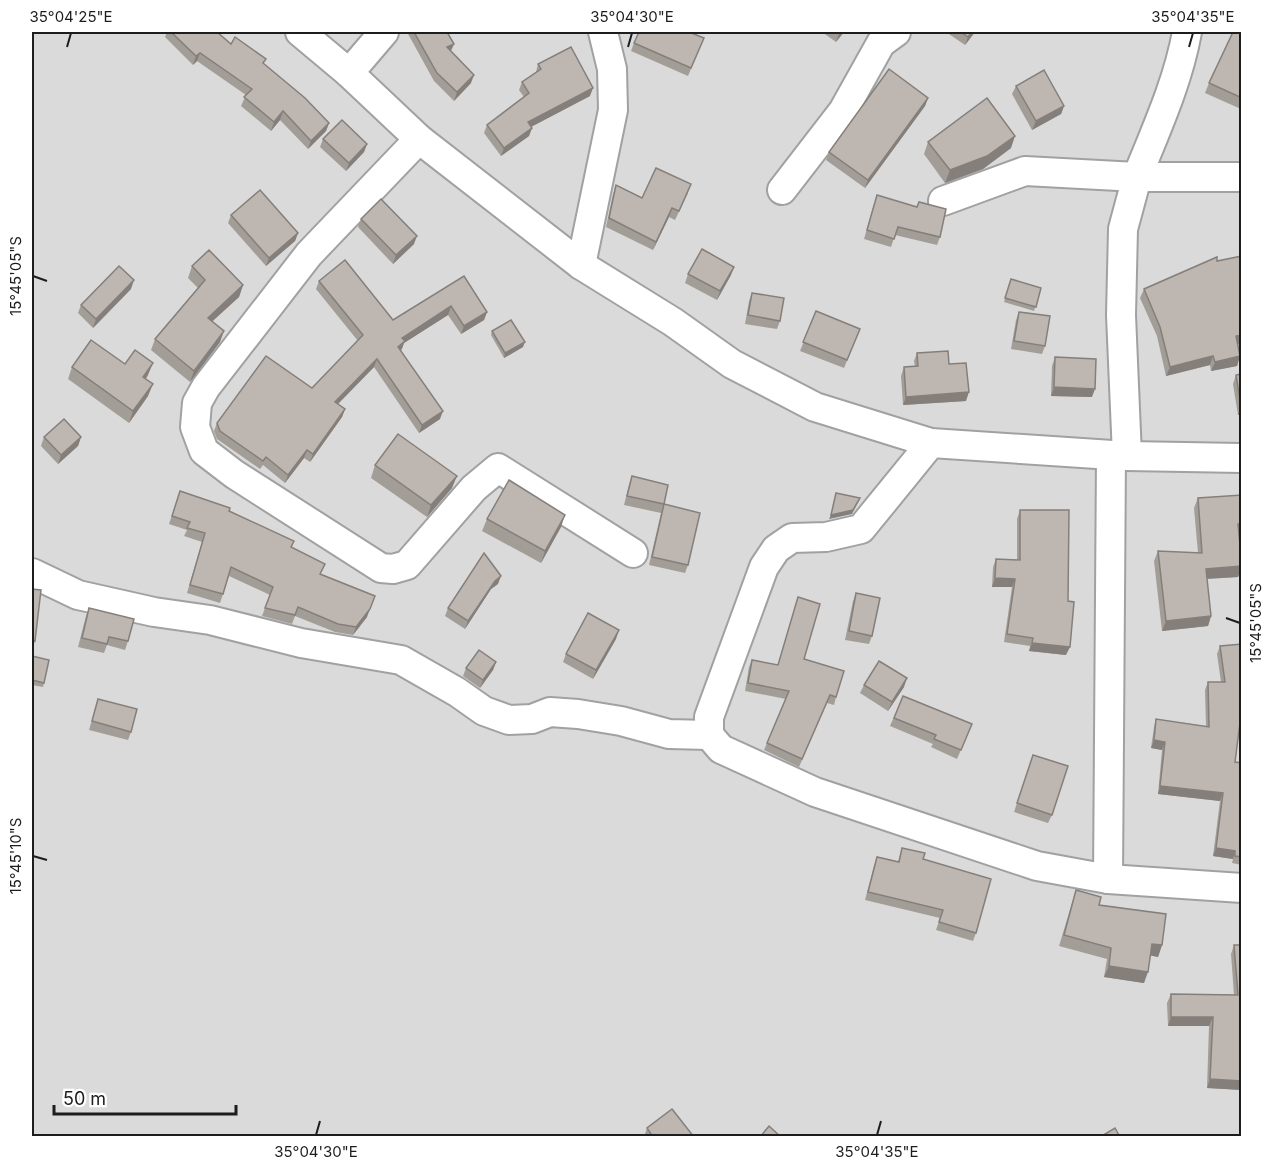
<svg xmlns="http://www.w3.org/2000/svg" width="1273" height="1168" viewBox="0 0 1273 1168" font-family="Inter,sans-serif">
<rect width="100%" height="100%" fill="#eeeae4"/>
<rect fill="#dbdada" x="32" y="32" width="1209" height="1104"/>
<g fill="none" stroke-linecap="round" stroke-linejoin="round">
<g stroke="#a1a1a1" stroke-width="32">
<g id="minor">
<polyline points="300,32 349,73 419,139 581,265 673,322 732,364 815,407 931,443 1127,456 1242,458"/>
<polyline points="349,73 384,32"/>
<polyline points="419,139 309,254 206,387 197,403 195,427 204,451 234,474 381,568 393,569 407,565 474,488 498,468 633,553"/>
<polyline points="782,190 843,111 881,43 896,32"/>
<path d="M943,201L1025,171L1137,177C1156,130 1178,82 1187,32"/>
<polyline points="581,265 613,110 612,69 603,32"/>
<polyline points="931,443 861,529 826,537 792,538 776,549 764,567 709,717 709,735 721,749 815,792 1037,866 1108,879 1242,888"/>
<polyline points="1127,456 1121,315 1123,229 1137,177 1242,177"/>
<polyline points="32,573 78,595 154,612 210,620 301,643 401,660 457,692 484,711 509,720 532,719 550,712 578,714 621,721 669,734 709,735"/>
<polyline points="1108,879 1111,455"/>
</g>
</g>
<use href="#minor" stroke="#fff" stroke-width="28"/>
</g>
<g fill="#a39d97">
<polygon points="167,32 217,32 231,44 264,64 329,123 326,131 308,149 280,120 271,131 241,106 246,95 197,61 193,65 165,37"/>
<polygon points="407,32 447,32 454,44 451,51 471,83 454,101 434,81"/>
<polygon points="822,32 844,32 836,42"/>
<polygon points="946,32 975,32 965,45"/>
<polygon points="1242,32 1242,108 1241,109 1205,93 1209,83"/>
<polygon points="704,38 688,76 631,51 634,43"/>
<polygon points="538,64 590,96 531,127 532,128 529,136 501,156 484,133 487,125 524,97 519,90 522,82 536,72"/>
<polygon points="1016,86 1064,106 1061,114 1032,130 1012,94"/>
<polygon points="928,98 925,106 865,188 826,160 829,152"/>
<polygon points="323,139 367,144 364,152 346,171 320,147"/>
<polygon points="928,142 1011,148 983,169 945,183 924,154"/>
<polygon points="616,185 642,198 688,193 675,220 669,217 653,250 606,227 613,194"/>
<polygon points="919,202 940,237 937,245 895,235 891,247 864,239 874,204 917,207"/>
<polygon points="231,215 298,233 295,241 266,266 228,223"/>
<polygon points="361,219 414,244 393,264 358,227"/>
<polygon points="192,266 243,285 239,297 212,321 220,342 190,382 151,350 155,339 198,288 188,278"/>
<polygon points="688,274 731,275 717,300 685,283"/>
<polygon points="464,276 487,312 484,320 461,334 448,315 404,343 401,350 440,419 419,433 374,367 338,404 345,409 342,417 310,462 304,458 285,483 263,465 260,469 217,439 214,431 217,423 312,388 358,341 316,289 319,281 393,320"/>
<polygon points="1011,279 1041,288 1034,311 1004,302"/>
<polygon points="131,289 93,328 78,313 81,305"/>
<polygon points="1144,289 1238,344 1240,356 1237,366 1211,371 1210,365 1166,376 1157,336 1140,298"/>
<polygon points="752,293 780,321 777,329 745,324 749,301"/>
<polygon points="816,311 860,329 844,368 800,351"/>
<polygon points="1019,312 1045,346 1042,354 1011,349 1016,320"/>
<polygon points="492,331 523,347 504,358 491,335"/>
<polygon points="917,353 949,364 966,401 903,405 901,376 904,367 915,367 914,361"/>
<polygon points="1055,357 1092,397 1051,396 1052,366"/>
<polygon points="72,367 148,375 146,379 148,396 129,423 68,379"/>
<polygon points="1242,374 1242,414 1238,415 1233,384 1236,375"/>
<polygon points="44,437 81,437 78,446 58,464 41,446"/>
<polygon points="375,465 452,488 427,517 371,478"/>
<polygon points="632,476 664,504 688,565 685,573 649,565 661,513 624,505 629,485"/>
<polygon points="180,491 229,511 292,548 367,617 353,635 335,632 295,616 292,624 262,616 270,595 229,576 220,603 187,593 202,542 184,536 187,530 169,524"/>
<polygon points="1198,498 1239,534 1242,567 1238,577 1207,579 1211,616 1208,626 1162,631 1154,561 1158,551 1198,553 1194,508"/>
<polygon points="1020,510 1066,655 1029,651 1030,646 1004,642 1012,587 992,587 993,567 996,559 1017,560 1017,519"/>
<polygon points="487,519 561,527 541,563 482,531"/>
<polygon points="498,584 491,589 465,629 445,616 448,608"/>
<polygon points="856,593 872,636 869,644 845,640 853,601"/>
<polygon points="798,597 804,659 836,697 834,705 827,703 799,767 764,750 786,699 745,691 749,667 752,660 778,665"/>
<polygon points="89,608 128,641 125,650 107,645 104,653 78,647 86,616"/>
<polygon points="616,639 593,679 563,662 566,654"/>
<polygon points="1220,646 1235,762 1242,763 1242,865 1232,863 1233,859 1213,856 1220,801 1158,794 1162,750 1151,748 1154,727 1156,719 1206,726 1205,690 1208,682 1221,682 1217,654"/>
<polygon points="32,656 44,683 43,687 32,685"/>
<polygon points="496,662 493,670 480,688 463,676 466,668"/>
<polygon points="864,685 904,687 888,711 860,693"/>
<polygon points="903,696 972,724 957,759 931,747 933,744 890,726"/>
<polygon points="98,699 131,732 128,740 89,730"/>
<polygon points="1033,755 1052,815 1048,823 1014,812"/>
<polygon points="902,848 923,859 976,933 973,941 936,930 940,918 865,900 874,866 877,857 898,862"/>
<polygon points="1076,890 1099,905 1162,945 1158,957 1150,955 1144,983 1104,977 1107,959 1059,946"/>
<polygon points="1234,945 1242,945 1242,1090 1207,1088 1209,1026 1168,1026 1167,1003 1171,994 1234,995 1231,954"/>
<polygon points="647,1128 694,1137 644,1137"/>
</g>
<g fill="#857f7b">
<polygon points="841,32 844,32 836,42 839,34"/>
<polygon points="972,32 975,32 965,45 968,37"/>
<polygon points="454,44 450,52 447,47"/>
<polygon points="200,53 197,61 193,65 196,56"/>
<polygon points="474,75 471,83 454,101 457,92"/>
<polygon points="593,88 590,96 525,130 528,122"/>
<polygon points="928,98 925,106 865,188 868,180"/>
<polygon points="1064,106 1061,114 1032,130 1036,121"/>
<polygon points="283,111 280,120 271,131 274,122"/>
<polygon points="329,123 326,131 308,149 311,141"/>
<polygon points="532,128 529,136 501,156 504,148"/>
<polygon points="1015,136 1011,148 983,169 945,183 950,170"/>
<polygon points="367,144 364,152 346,171 349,163"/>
<polygon points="672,208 669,217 653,250 656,242"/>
<polygon points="298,233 295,241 266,266 269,258"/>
<polygon points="417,236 414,244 393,264 396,255"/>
<polygon points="734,267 731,275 717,300 720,291"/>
<polygon points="134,280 131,289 93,328 96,319"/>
<polygon points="243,285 239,297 204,329 208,318"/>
<polygon points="451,306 448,315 404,343 402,349 395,355 402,338"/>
<polygon points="487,312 484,320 461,334 464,326"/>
<polygon points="224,331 220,342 190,382 194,371"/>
<polygon points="1242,335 1242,344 1233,345 1236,336"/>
<polygon points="525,342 523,347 504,358 505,353"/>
<polygon points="1213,356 1210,365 1166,376 1170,367"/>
<polygon points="1240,356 1237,366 1211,371 1215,362"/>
<polygon points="377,359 374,367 332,410 335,402"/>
<polygon points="153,363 148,375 138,389 143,377"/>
<polygon points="153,384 148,396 129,423 133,411"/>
<polygon points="1054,387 1095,389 1092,397 1051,396"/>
<polygon points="969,392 966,401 903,405 906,397"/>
<polygon points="1241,406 1242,406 1242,414 1238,415"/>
<polygon points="345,409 342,417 310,462 313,454"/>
<polygon points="443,411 440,419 419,433 422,425"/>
<polygon points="81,437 78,446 58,464 61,455"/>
<polygon points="307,450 304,458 285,483 288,475"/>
<polygon points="457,476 452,488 427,517 431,505"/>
<polygon points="860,498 852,514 829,519 831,515"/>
<polygon points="565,515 561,527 541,563 545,551"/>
<polygon points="1238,524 1242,524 1242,534 1235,534"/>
<polygon points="1242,566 1238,577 1202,579 1206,569"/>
<polygon points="501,576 498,584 491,589 465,629 468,621 495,581"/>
<polygon points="995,578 1015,579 1012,587 992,587"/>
<polygon points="375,596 367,617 353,635 356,627"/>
<polygon points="1211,616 1208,626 1162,631 1166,621"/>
<polygon points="619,630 616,639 593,679 596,670"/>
<polygon points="32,640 35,641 32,649"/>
<polygon points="1032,643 1070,647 1066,655 1029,651"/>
<polygon points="496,662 493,670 480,688 483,680"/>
<polygon points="907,678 904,687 888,711 892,702"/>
<polygon points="1154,740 1165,742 1162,750 1151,748"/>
<polygon points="1160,786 1223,793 1220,801 1158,794"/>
<polygon points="1216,848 1235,851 1233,859 1213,856"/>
<polygon points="1152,944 1162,945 1158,957 1148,955"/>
<polygon points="1109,966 1148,972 1144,983 1104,977"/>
<polygon points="1171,1017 1213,1017 1209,1026 1168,1026"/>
<polygon points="1210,1079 1242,1081 1242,1090 1207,1088"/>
</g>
<g fill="#beb6b0" stroke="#857f7b" stroke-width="1.5">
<polygon points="171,32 217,32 231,44 235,37 266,59 263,63 305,98 329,123 311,141 283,111 274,122 244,97 252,89 200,53 196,56"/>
<polygon points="414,32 447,32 454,44 447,47 474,75 457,92 437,73"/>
<polygon points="639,32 689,32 704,38 691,68 634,43"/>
<polygon points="961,32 972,32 968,37"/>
<polygon points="1233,32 1242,32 1242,98 1209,83"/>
<polygon points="571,47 593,88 528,122 532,128 504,148 487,125 529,93 522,82 541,69 538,64"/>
<polygon points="889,69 928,98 868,180 829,152"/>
<polygon points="1044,70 1064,106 1036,121 1016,86"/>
<polygon points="987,98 1015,136 987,156 950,170 928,142"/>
<polygon points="342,120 367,144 349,163 323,139"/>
<polygon points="656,168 691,184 679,211 672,208 656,242 609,218 616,185 642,198"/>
<polygon points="260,190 298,233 269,258 231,215"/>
<polygon points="877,195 917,207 919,202 946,209 940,237 898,227 894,239 867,230"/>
<polygon points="381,199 417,236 396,255 361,219"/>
<polygon points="702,249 734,267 720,291 688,274"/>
<polygon points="209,250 243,285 208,318 224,331 194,371 155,339 205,280 192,266"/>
<polygon points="1242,256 1242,335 1236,336 1240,356 1215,362 1213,356 1170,367 1160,327 1144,289 1217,257 1217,261"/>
<polygon points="345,260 393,320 464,276 487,312 464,326 451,306 402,338 405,341 398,347 443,411 422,425 377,359 335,402 345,409 313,454 307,450 288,475 266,457 263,461 220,431 217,423 266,356 312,388 363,335 319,281"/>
<polygon points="119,266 134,280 96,319 81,305"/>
<polygon points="1011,279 1041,288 1036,307 1005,298"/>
<polygon points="752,293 784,298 780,321 748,315"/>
<polygon points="816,311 860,329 847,360 803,342"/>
<polygon points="1019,312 1050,316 1045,346 1014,341"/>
<polygon points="511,320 525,342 505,353 492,331"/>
<polygon points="91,340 125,364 135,350 153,363 143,377 153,384 133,411 72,367"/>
<polygon points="948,351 949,364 966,363 969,392 906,397 904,367 918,366 917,353"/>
<polygon points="1055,357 1096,359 1095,389 1054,387"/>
<polygon points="1242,374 1242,406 1241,406 1236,375"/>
<polygon points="64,419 81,437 61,455 44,437"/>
<polygon points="398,434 457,476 431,505 375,465"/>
<polygon points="632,476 668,485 664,504 627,496"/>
<polygon points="509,480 565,515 545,551 487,519"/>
<polygon points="180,491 230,508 229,511 294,541 291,547 325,564 320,574 375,596 370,609 356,627 338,624 298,607 295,615 265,608 273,587 231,567 223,594 190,585 205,533 187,528 190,522 172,516"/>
<polygon points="836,493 860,498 853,510 831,515"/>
<polygon points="1242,495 1242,524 1238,524 1242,566 1206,569 1211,616 1166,621 1158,551 1202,553 1198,498"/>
<polygon points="664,504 700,513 688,565 652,557"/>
<polygon points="1020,510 1069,510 1068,601 1074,602 1070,647 1032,643 1033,638 1007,634 1015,579 995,578 996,559 1020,560"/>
<polygon points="484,553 501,576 495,581 468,621 448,608"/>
<polygon points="32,589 41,590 35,641 32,640"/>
<polygon points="856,593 880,598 872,636 849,631"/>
<polygon points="798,597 820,604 804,659 844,671 836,697 830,695 802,759 767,743 789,691 748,683 752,660 778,665"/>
<polygon points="89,608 134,619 128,641 109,637 107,644 82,638"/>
<polygon points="588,613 619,630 596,670 566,654"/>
<polygon points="1242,644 1242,707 1235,762 1242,763 1242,857 1235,856 1235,851 1216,848 1223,793 1160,786 1165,742 1154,740 1156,719 1209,727 1208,682 1225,682 1220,646"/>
<polygon points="479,650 496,662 483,680 466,668"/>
<polygon points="32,656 49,660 44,683 32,680"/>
<polygon points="879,661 907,678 892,702 864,685"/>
<polygon points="903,696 972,724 961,750 934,739 936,735 894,718"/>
<polygon points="98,699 137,709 131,732 92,721"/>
<polygon points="1033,755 1068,766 1052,815 1017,803"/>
<polygon points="902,848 925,853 923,859 991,879 976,933 939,922 943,910 868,892 877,857 899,862"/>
<polygon points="1076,890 1101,897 1099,905 1166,914 1162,945 1152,944 1148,972 1109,966 1111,948 1064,935"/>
<polygon points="1234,945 1242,945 1242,1081 1210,1079 1213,1017 1171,1017 1171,994 1238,995"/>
<polygon points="672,1109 694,1137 653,1137 647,1128"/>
<polygon points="769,1126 781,1137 760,1137"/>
<polygon points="1115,1128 1120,1137 1100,1137"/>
</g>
<path fill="none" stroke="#1d1d1d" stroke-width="2" d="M67,47L71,33M628,47L632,33M1189,47L1193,33M33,276L47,281M1226,618L1240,623M33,856L47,860M316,1135L320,1121M877,1135L881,1121"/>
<rect width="1273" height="1168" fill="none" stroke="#ffffff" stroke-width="66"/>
<path d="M54 1105v9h182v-9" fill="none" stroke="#1d1d1d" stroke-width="3"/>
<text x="63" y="1105" font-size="18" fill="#1d1d1d" stroke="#ffffff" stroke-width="4.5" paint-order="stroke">50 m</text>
<rect x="33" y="33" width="1207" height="1102" fill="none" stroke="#1d1d1d" stroke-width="2"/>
<g font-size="15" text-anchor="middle" fill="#1d1d1d">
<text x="71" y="22">35°04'25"E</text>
<text x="632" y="22">35°04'30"E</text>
<text x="1193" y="22">35°04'35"E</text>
<text transform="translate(16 276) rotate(-90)" y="5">15°45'05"S</text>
<text transform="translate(1256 623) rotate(-90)" y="5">15°45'05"S</text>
<text transform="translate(16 856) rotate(-90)" y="5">15°45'10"S</text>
<text x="316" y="1157">35°04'30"E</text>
<text x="877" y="1157">35°04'35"E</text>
</g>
</svg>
